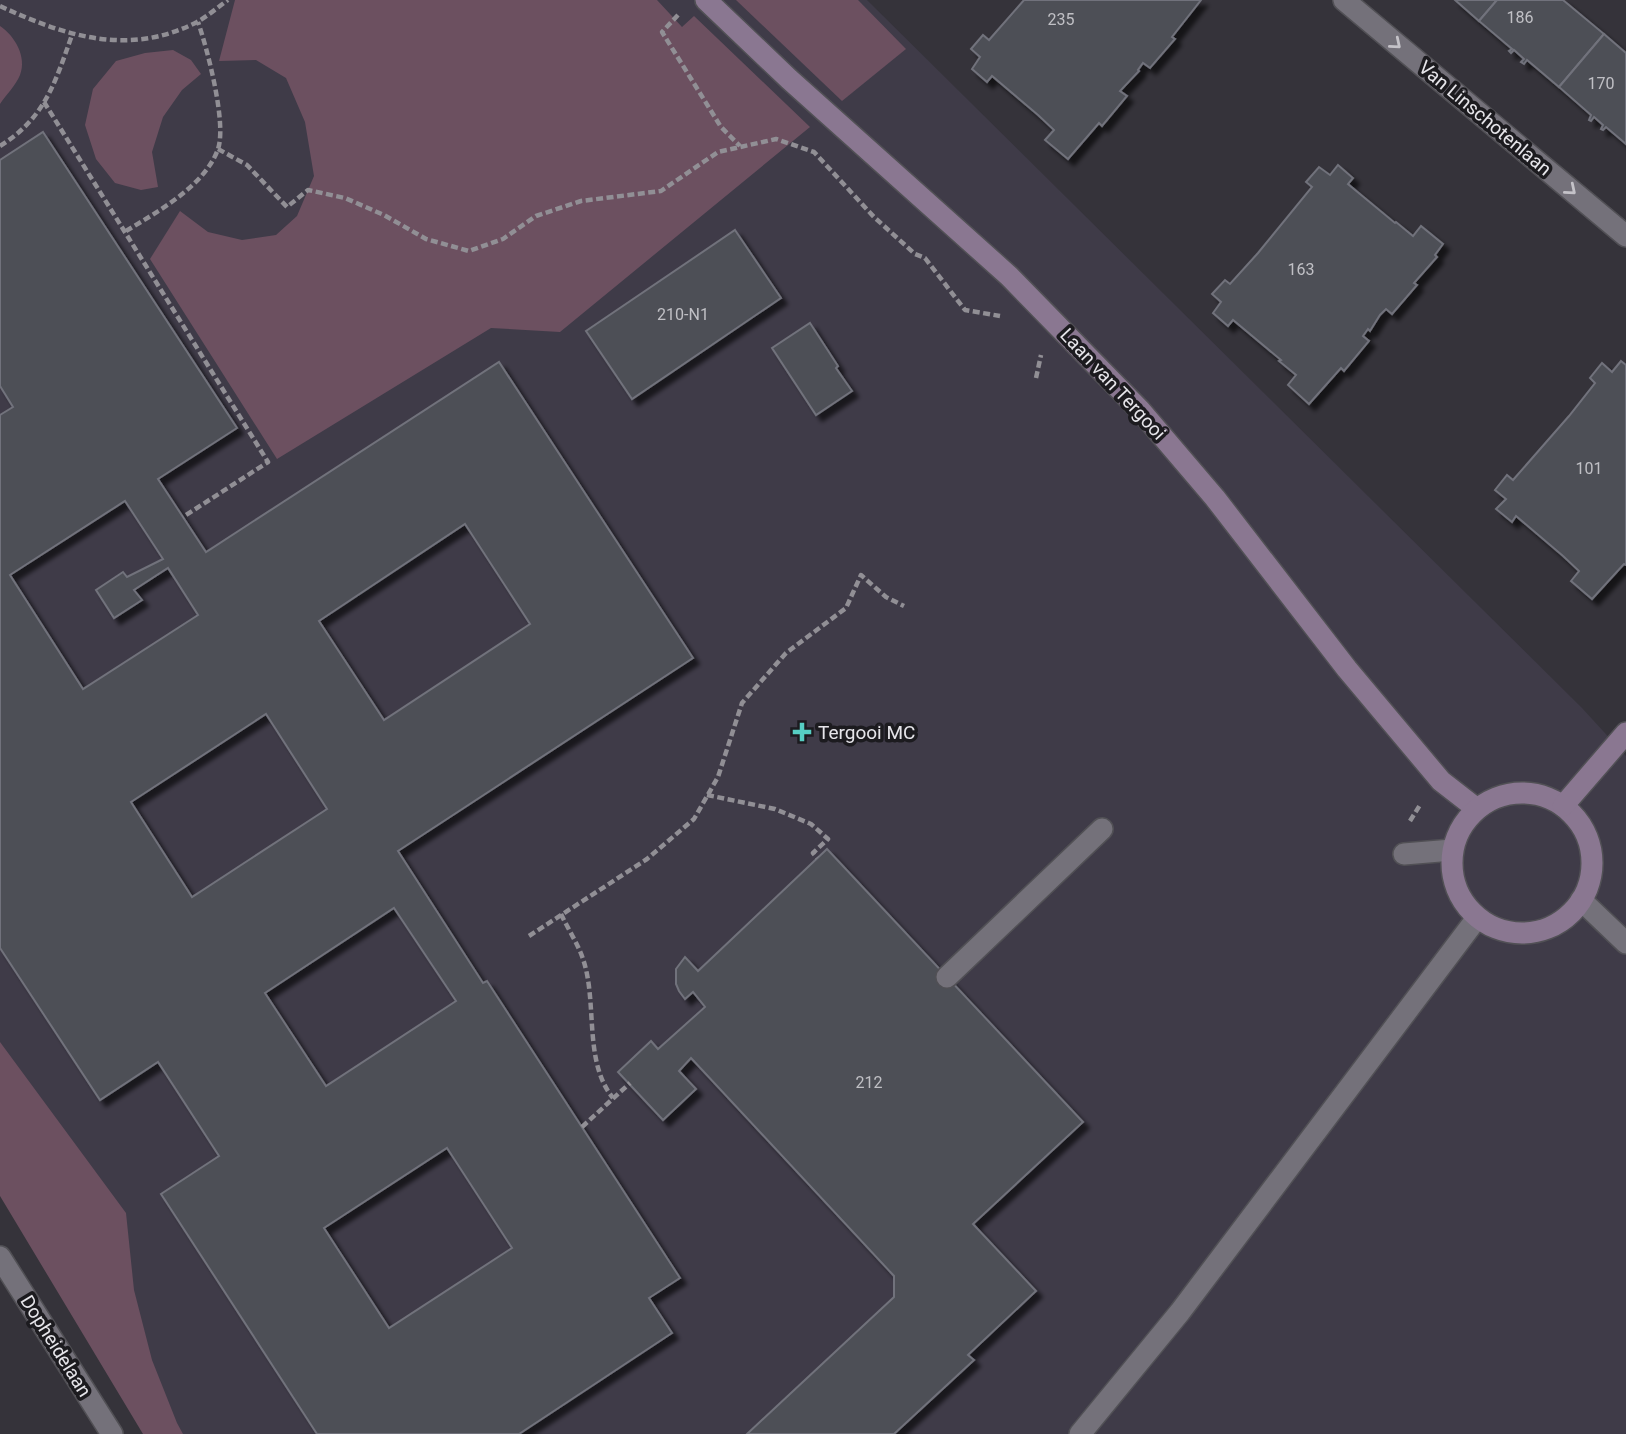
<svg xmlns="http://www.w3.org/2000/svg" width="1626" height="1434" viewBox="0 0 1626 1434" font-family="Roboto,sans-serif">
<defs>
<filter id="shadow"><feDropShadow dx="6" dy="6" stdDeviation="2" flood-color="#0009"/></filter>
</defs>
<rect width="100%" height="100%" fill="#35333a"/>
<polygon fill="#3f3b48" points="0,0 867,0 1582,708 1626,756 1626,1434 174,1434 0,1106"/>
<g fill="#6c5060">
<polygon points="235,0 657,0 682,27 694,16 810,127 560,332 491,328 277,459 150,259 180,211 208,232 242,240 276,235 297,216 314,176 305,122 286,78 256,60 219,61"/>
<polygon points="736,0 858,0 906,49 842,101"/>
<path d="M0,26C15,36 27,57 20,75C16,85 6,95 0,104Z"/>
<polygon points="173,50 191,60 201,74 182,90 163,117 152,152 158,187 141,190 115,183 96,159 85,125 93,89 116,61 145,53"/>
<polygon points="0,1042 126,1213 134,1290 152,1360 177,1423 183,1434 143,1434 0,1196"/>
</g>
<g fill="#4d4f57" stroke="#71727b" stroke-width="2" fill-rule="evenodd" filter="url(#shadow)">
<polygon points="1024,0 1201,0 1172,37 1175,39 1150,68 1143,63 1138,70 1139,71 1120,91 1127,96 1102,126 1099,123 1068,159 1045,140 1054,130 1038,115 992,76 987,82 972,69 980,57 971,49 983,35 989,40"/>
<polygon points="1455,0 1497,0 1479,21"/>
<polygon points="1497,0 1563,0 1604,34 1559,87 1527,60 1524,64 1521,62 1524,59 1514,50 1511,53 1509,51 1512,49 1479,21"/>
<polygon points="1604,34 1626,53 1626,144 1606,127 1603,130 1601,129 1603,125 1594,117 1591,121 1589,120 1591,115 1559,87"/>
<path d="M43,132L237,428L158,479L206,552L499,362L693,658L398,851L483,983L487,981L680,1278L649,1298L672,1333L519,1434H317L161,1194L219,1156L158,1062L100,1100L0,948V415L13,407L0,386V160ZM125,501L163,559L127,577L123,572L96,590L114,618L142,600L134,590L168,568L198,615L83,689L10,575ZM465,524L530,624L384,720L319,621ZM266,714L327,809L192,897L131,802ZM394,908L456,1001L326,1086L265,993ZM447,1148L512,1248L389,1328L324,1228Z"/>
<polygon points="1338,165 1353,178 1348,184 1395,223 1396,222 1413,236 1421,226 1443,244 1435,255 1437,257 1414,283 1417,285 1392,314 1386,309 1380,315 1370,331 1368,329 1363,336 1369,341 1344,371 1341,368 1309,404 1288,385 1296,375 1279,361 1281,360 1233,320 1228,326 1213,313 1221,302 1212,294 1225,280 1230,284 1258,253 1312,187 1306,182 1319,167 1330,175"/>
<polygon points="735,230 781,298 632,399 586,331"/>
<polygon points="810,323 838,366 836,368 852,391 816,415 772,348"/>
<polygon points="1621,361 1626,365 1626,565 1624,564 1592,599 1571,581 1579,571 1563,556 1516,516 1512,522 1496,509 1506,499 1495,490 1507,475 1513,480 1569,416 1595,383 1590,378 1602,363 1612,372"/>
<polygon points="827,849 1083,1122 973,1224 1036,1291 968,1355 974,1360 894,1434 747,1434 894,1297 894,1276 691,1058 679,1071 696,1089 663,1120 618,1072 651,1041 658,1049 705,1007 693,992 685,999 679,991 676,984 676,969 685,957 698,971"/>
</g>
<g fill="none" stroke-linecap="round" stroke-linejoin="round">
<g stroke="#515055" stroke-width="24">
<g id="lane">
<polyline points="1404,854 1452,850"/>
<polyline points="947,977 1102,829"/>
<polyline points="1080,1434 1180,1312 1477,918"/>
</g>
</g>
<g stroke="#515055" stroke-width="24">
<g id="street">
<polyline points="1344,0 1626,236"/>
<polyline points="1581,900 1626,943"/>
<polyline points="0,1257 112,1434"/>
</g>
</g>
<g stroke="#515055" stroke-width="24">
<g id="secondary">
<polyline points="706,0 789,79 1009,276 1140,410 1215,498 1347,669 1441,781 1477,809"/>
<circle cx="1522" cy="863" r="70"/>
<polyline points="1563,806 1626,733"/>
</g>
</g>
<g stroke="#918f95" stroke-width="4.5" stroke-dasharray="7 3.5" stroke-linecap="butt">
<path d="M0,6C65,36 129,57 197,22C208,16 218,7 228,0"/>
<polyline points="678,15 662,32 721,127 740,146"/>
<polyline points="44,102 268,462 183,517"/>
<path d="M0,146C45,118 55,83 72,35"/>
<polyline points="218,149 247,165 287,207 308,190 345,198 384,215 426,239 469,251 503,239 536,216 581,201 661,191 718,152 776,139 814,152 874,217 915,254 925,258 965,310 1000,316"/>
<path d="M126,231C157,212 205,186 218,149C227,123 207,48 198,22"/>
<polyline points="1036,378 1041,355"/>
<polyline points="707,795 775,809 811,824 828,839 813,853 817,858"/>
<polyline points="1410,821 1420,805"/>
<path d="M561,914C568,929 578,944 583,959C598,1003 583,1061 613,1098"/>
<polyline points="529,936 647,859 694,819 718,777 742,703 786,653 846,608 861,575 886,597 904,606"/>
<polyline points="582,1127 630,1083"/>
</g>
<use href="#lane" stroke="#74717a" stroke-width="21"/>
<use href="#street" stroke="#74717a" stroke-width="21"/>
<use href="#secondary" stroke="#8a7791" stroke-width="21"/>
</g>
<defs><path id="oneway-chevron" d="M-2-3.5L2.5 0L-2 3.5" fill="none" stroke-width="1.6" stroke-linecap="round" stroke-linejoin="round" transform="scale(1.75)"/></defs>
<g stroke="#c4c2c8">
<use href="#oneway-chevron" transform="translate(1396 44) rotate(40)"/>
<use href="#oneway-chevron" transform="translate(1571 190) rotate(40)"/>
</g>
<path fill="#56cec3" stroke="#1c1b1f" stroke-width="2.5" d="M798.5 721.5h7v7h7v7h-7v7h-7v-7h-7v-7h7z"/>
<g text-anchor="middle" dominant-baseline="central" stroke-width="7" stroke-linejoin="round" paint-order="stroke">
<g font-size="16" fill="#c0c0c5">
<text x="1520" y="17">186</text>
<text x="1061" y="19">235</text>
<text x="1601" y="83">170</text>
<text x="1301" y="269">163</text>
<text x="683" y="314">210-N1</text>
<text x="1589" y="468">101</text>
<text x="869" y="1082">212</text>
</g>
<g font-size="19" fill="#e6e5ea" stroke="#1c1b1f">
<text transform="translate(1485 118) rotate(40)">Van Linschotenlaan</text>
<text transform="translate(1113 384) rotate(47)">Laan van Tergooi</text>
<text transform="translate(56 1346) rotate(58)">Dopheidelaan</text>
</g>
<g font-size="19" fill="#e6e5ea" stroke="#1c1b1f" text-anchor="start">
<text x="818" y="732">Tergooi MC</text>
</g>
</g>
</svg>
